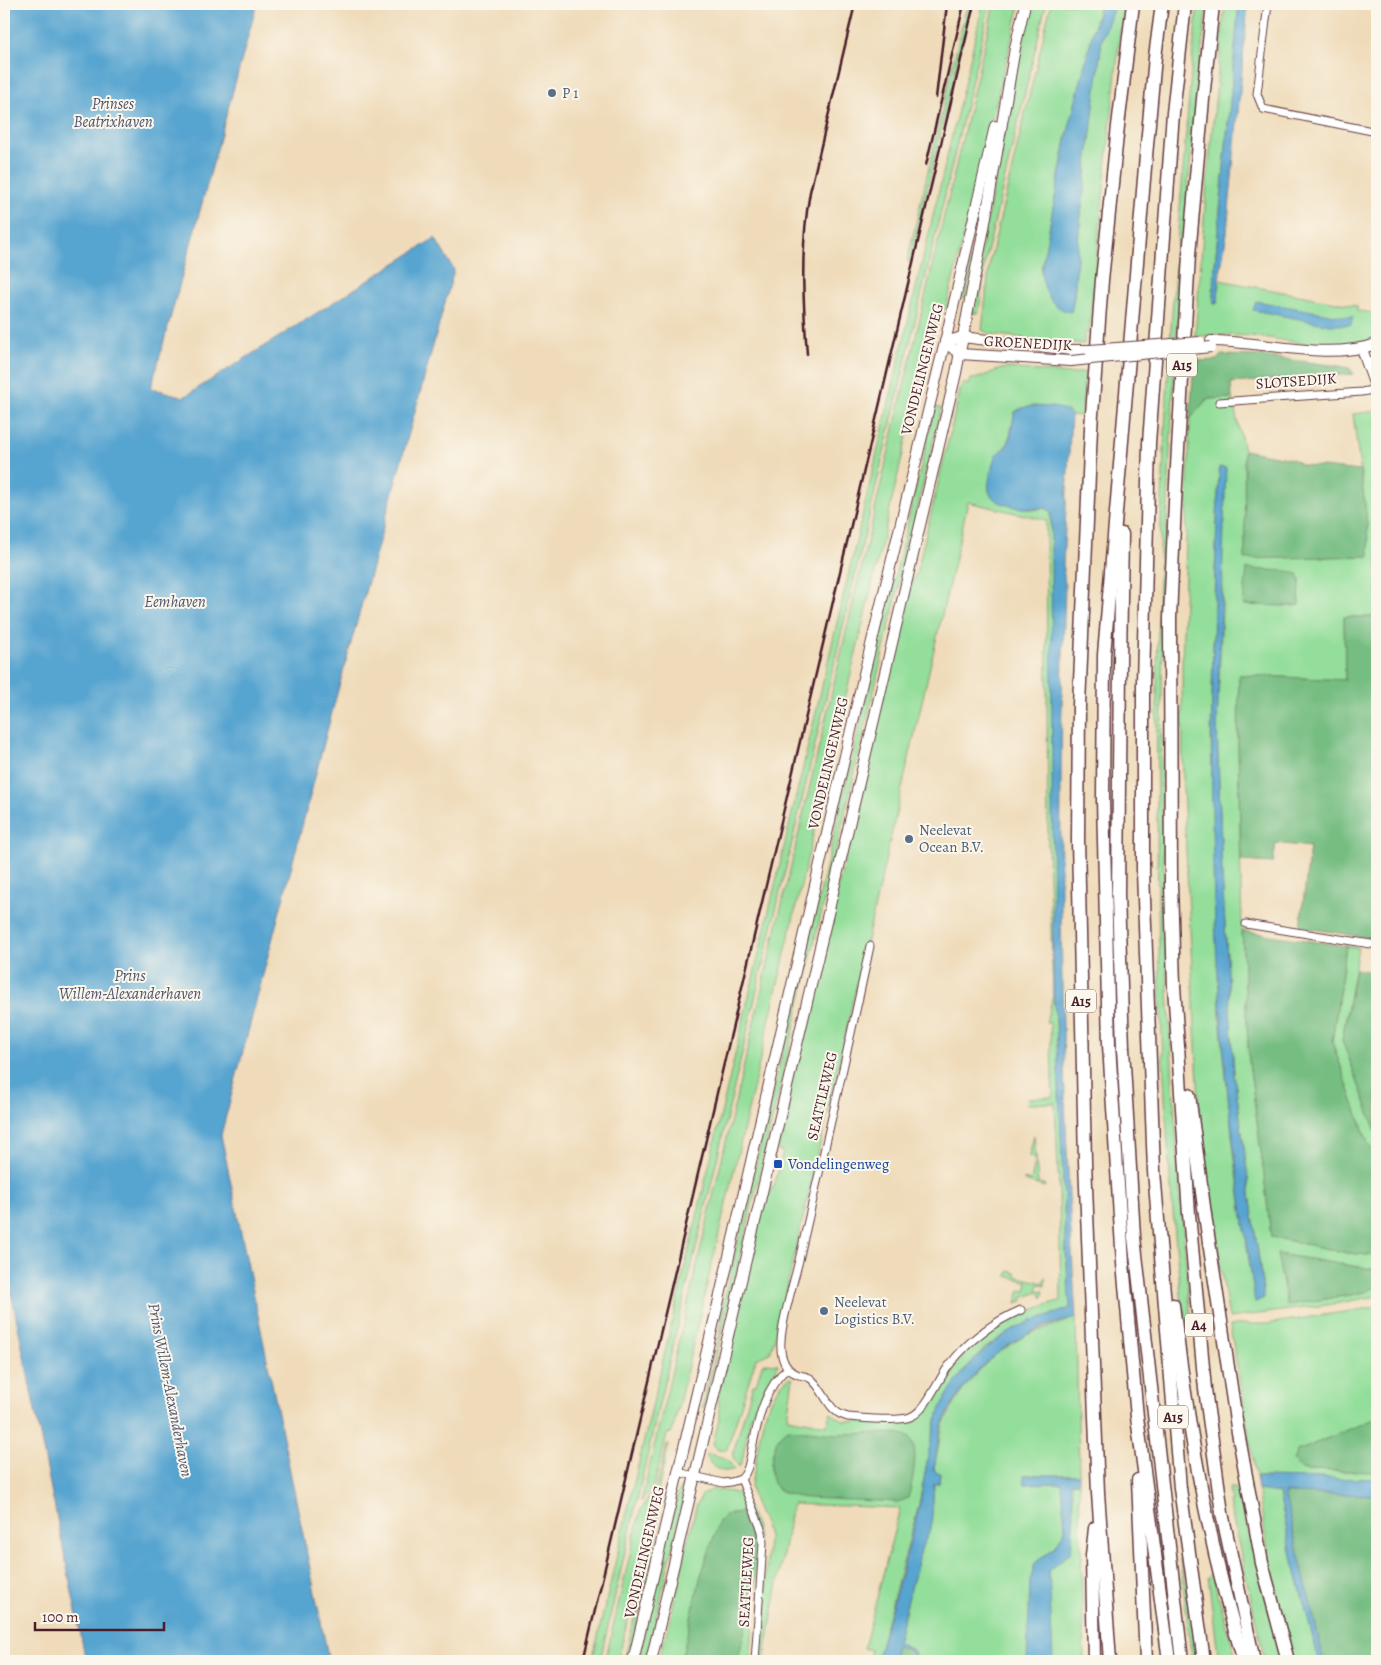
<svg xmlns="http://www.w3.org/2000/svg" width="1381" height="1665" viewBox="0 0 1381 1665" font-family="Alegreya,serif">
<rect width="100%" height="100%" fill="#fbf7ec"/>
<filter id="ink" filterUnits="userSpaceOnUse"><feTurbulence type="fractalNoise" baseFrequency=".02" numOctaves="2"/><feDisplacementMap in="SourceGraphic" scale="10" xChannelSelector="R" yChannelSelector="G"/><feConvolveMatrix kernelMatrix="1 2 1 2 8 2 1 2 1" color-interpolation-filters="sRGB"/></filter>
<filter id="wash" filterUnits="userSpaceOnUse"><feTurbulence type="fractalNoise" baseFrequency=".0096" numOctaves="4" result="noise"/><feDisplacementMap in="SourceGraphic" scale="20" xChannelSelector="R" yChannelSelector="G"/><feGaussianBlur stdDeviation="1.12" result="paint"/><feColorMatrix in="noise" values="0 0 0 0 0 0 0 0 0 0 0 0 0 0 0 0 0 1.4 0 .05"/><feComposite in="paint" operator="in"/></filter>
<g filter="url(#wash)">
<rect width="100%" height="100%" fill="#efdbba"/>
<g fill="#93de9a" stroke="#6e7e62" fill-rule="evenodd">
<polygon points="967,4 971,4 910,262 907,261"/>
<polygon points="983,4 990,4 659,1405 600,1661 592,1661"/>
<polygon points="994,4 1020,4 946,309 937,309 672,1433 667,1434 655,1482 652,1488 641,1502"/>
<path d="M1030,4H1046L985,262L979,311L977,313H971V307C977,301 979,291 975,284L1018,56Z"/>
<polygon points="1051,4 1100,4 1066,140 1041,271 1071,312 1074,297 1079,232 1102,39 1115,4 1123,4 1089,332 1085,333 1084,344 1047,341 990,334 982,330 990,261"/>
<path d="M1198,4H1207C1188,160 1176,318 1169,476C1164,586 1160,698 1162,809C1166,982 1175,1155 1192,1328L1185,1329C1164,1157 1158,983 1157,810C1155,600 1164,392 1182,183C1187,123 1191,63 1198,4Z"/>
<path d="M1225,4H1239L1215,265L1213,295L1214,304L1218,303L1219,280L1357,306V311L1377,313V339C1344,352 1309,344 1275,339C1249,334 1222,335 1195,336L1207,182Z"/>
<polygon points="996,131 999,132 977,247 965,299 961,298 988,185 989,167 987,166"/>
<path d="M1008,368L1070,374L1085,372L1082,416L1071,415L1068,411C1052,409 1029,401 1015,412L1008,444L1001,450L1017,507L1033,510L1045,508L1051,512L1053,995L1056,1019L1066,1251L1070,1309L1032,1321L1001,1337L984,1349L966,1368L935,1423L918,1508L876,1661H868L871,1650L864,1648L900,1508L792,1504L764,1661H761L768,1537C765,1520 752,1504 751,1486C751,1480 754,1474 755,1468C759,1438 763,1396 790,1377L793,1378L787,1418L827,1425L830,1413L844,1421L900,1422L915,1421L923,1415L954,1366L975,1344L989,1332L1027,1312L1055,1302L1061,1301L1059,1191L1055,1103L1027,1104L1028,1098L1053,1097L1050,1023H1046L1053,995L1048,843L1046,520L968,502L777,1331L770,1353L756,1359L727,1449L723,1451L716,1449L713,1444L720,1415L718,1397L761,1216L772,1187H774L783,1152L778,1150L781,1129L907,595L917,571L962,383L969,385L971,379C982,379 994,369 1008,368Z"/>
<path d="M1232,398L1244,450L1246,558L1369,556L1366,513L1353,414L1377,411V465L1371,467L1377,524V617H1344L1345,680L1239,675L1238,743L1242,931L1249,1062L1263,1166L1271,1237L1348,1253L1377,1256V1270L1278,1254L1287,1305L1357,1294L1368,1291L1377,1286V1296L1334,1304L1229,1318L1215,1232L1199,1103L1188,892L1183,787L1182,665L1190,419L1207,399ZM1219,468L1223,587L1217,726L1222,875L1234,1073L1264,1298L1255,1302L1233,1146L1220,1018L1211,740L1214,596ZM1298,574L1300,580L1299,605L1295,606L1244,605Z"/>
<polygon points="935,407 941,408 704,1408 702,1408 720,1333 723,1303"/>
<polygon points="1346,946 1358,948 1342,1040 1377,1134 1377,1154 1369,1146 1332,1042"/>
<polygon points="1034,1135 1038,1184 1044,1184 1045,1187 1024,1181 1024,1179 1031,1181 1036,1159 1029,1157"/>
<polygon points="1009,1271 1016,1273 1016,1276 1043,1283 1046,1277 1045,1286 1039,1284 1037,1290 1044,1291 1042,1298 1039,1292 1022,1298 1023,1301 1016,1303 1020,1290 1026,1291 1028,1282 1007,1276"/>
<polygon points="1377,1307 1377,1418 1297,1451 1303,1470 1377,1472 1377,1479 1256,1477 1230,1326 1243,1324 1266,1324"/>
<polygon points="1076,1318 1079,1475 1025,1475 1025,1484 1079,1482 1084,1661 916,1661 914,1650 897,1642 922,1546 931,1528 934,1484 939,1483 940,1474 936,1473 934,1468 943,1424 963,1390 977,1373 993,1356 1026,1335"/>
<polygon points="765,1363 778,1364 777,1368 751,1415 742,1461 739,1467 733,1458 733,1453 753,1384 756,1384 762,1365"/>
<polygon points="667,1444 669,1444 618,1661 605,1661 640,1511 657,1485"/>
<path d="M708,1454C722,1457 727,1457 734,1469C721,1475 711,1467 706,1455Z"/>
<polygon points="687,1485 646,1661 638,1661 678,1492 683,1486"/>
<polygon points="1229,1487 1239,1490 1282,1661 1265,1661 1229,1502 1231,1501"/>
<path d="M714,1489C721,1491 732,1491 738,1494C747,1499 757,1527 758,1538L751,1655L746,1661H737C746,1632 763,1536 743,1512L730,1513L701,1575L681,1661H658L669,1623L696,1506L703,1494Z"/>
<polygon points="1258,1490 1279,1492 1293,1561 1319,1661 1294,1661 1273,1581"/>
<polygon points="658,1512 659,1512 658,1534 628,1661 624,1661 653,1539"/>
<polygon points="1180,1559 1192,1608 1200,1661 1192,1661"/>
<polygon points="1212,1573 1237,1661 1219,1661 1208,1577"/>
</g>
<g fill="#76bd82" stroke="#606e56">
<polygon points="1221,355 1260,356 1339,366 1349,368 1354,374 1231,383 1232,398 1207,399 1190,419 1194,361 1217,360"/>
<polygon points="1244,450 1292,459 1303,465 1360,471 1366,513 1369,556 1245,559"/>
<polygon points="1247,569 1287,571 1298,574 1300,579 1299,605 1295,606 1243,605"/>
<polygon points="1344,617 1377,617 1377,939 1300,927 1310,847 1276,843 1273,863 1241,861 1238,743 1239,675 1345,680"/>
<polygon points="1242,931 1346,946 1332,1042 1369,1146 1377,1154 1377,1256 1348,1253 1271,1237 1263,1166 1249,1062"/>
<polygon points="1355,969 1377,973 1377,1134 1342,1040"/>
<polygon points="1277,1254 1377,1270 1377,1286 1368,1291 1357,1294 1287,1305"/>
<path d="M1377,1418V1472L1311,1470C1302,1470 1297,1468 1293,1460L1297,1451Z"/>
<path d="M789,1429L835,1434L895,1433C900,1434 906,1434 910,1438C920,1447 912,1486 908,1498L899,1502C876,1501 853,1500 830,1499C816,1498 801,1499 788,1494C782,1492 776,1489 773,1483C767,1470 773,1433 789,1429Z"/>
<polygon points="1284,1493 1377,1495 1377,1661 1324,1661"/>
<path d="M744,1512C756,1528 752,1587 749,1608C747,1625 742,1644 737,1661H719L709,1659L708,1661H681L701,1575L719,1521C726,1513 734,1513 744,1512Z"/>
<polygon points="896,1645 909,1650 914,1656 914,1661 892,1661"/>
</g>
<g fill="#57a4d0" stroke="#50627e">
<polygon points="4,4 257,4 151,388 184,397 435,238 454,270 335,701 221,1135 329,1661 86,1661 4,1258"/>
<path d="M1100,4H1115L1102,39L1079,232L1074,297L1071,312C1049,308 1044,290 1041,271L1066,140Z"/>
<polygon points="1239,4 1248,4 1227,232 1219,280 1218,303 1214,304 1213,295 1215,265"/>
<polygon points="1256,301 1341,316 1353,317 1351,325 1330,325 1253,310"/>
<path d="M1031,406C1043,407 1063,405 1071,415L1063,566L1065,585C1057,829 1060,1074 1076,1318C1059,1322 1041,1327 1026,1335C990,1353 960,1386 943,1423C938,1436 937,1454 934,1468L936,1473H940L939,1483L934,1484L931,1528L922,1546L897,1642C908,1647 915,1648 916,1661H914L913,1656L909,1650L896,1646L892,1661H876C891,1610 906,1559 919,1507C925,1480 927,1452 935,1425C948,1378 989,1338 1034,1320C1046,1316 1058,1313 1070,1308L1066,1251L1056,1019L1053,995L1051,512L1045,508C1032,510 993,508 989,491C987,481 993,466 995,456C998,451 1004,451 1007,445C1012,436 1012,422 1015,412L1022,408Z"/>
<polygon points="1377,465 1377,524 1376,524 1371,466"/>
<path d="M1219,467L1226,468L1217,726L1222,875L1234,1073L1264,1298L1255,1302C1242,1208 1228,1113 1221,1018C1206,835 1212,650 1219,467Z"/>
<polygon points="1024,1475 1079,1475 1079,1482 1071,1483 1074,1514 1071,1552 1049,1570 1053,1661 1027,1661 1030,1581 1035,1563 1055,1547 1065,1530 1062,1483 1025,1484"/>
<polygon points="1256,1477 1377,1479 1377,1495 1284,1493 1324,1661 1319,1661 1293,1561 1279,1493 1258,1490"/>
</g>
</g>
<g filter="url(#ink)">
<g fill="none" stroke-linecap="round" stroke-linejoin="round">
<g stroke="#633b40" stroke-width="9">
<g id="street">
<polyline points="1268,4 1257,94 1263,109 1377,132"/>
<polyline points="1219,402 1362,392 1376,389"/>
<polyline points="1246,924 1377,945"/>
<path d="M870,946C848,1051 823,1155 799,1260C794,1283 776,1336 782,1356C784,1365 790,1372 799,1375C803,1376 806,1376 810,1378C825,1389 827,1413 848,1417C863,1418 897,1422 910,1417C927,1411 938,1378 951,1363C970,1339 993,1322 1021,1310"/>
<polyline points="678,1472 723,1483 731,1482 741,1479"/>
<path d="M755,1661L763,1543L762,1531L741,1479L745,1474L748,1467C756,1434 760,1390 788,1368"/>
</g>
</g>
<g stroke="#633b40" stroke-width="12">
<g id="secondary">
<path d="M1211,341C1266,341 1323,361 1377,344"/>
<polyline points="945,342 962,337 1072,350 1089,350"/>
<polyline points="945,342 960,354 1071,361"/>
<polyline points="1362,349 1376,389 1377,389"/>
<polyline points="633,1661 715,1317 864,674 945,342 995,126"/>
<polyline points="651,1661 956,373 984,228 1015,48 1025,4"/>
</g>
</g>
<g stroke="#633b40" stroke-width="15">
<g id="highway">
<polyline points="1162,4 1155,57 1145,167 1104,655 1103,799 1109,1045 1123,1263 1137,1417 1169,1661"/>
<polyline points="1185,4 1173,113 1149,443 1143,683 1143,871 1154,1171 1180,1488 1204,1661"/>
<polyline points="1213,4 1203,99 1189,255 1175,502 1170,618 1171,884 1174,986 1189,1214 1205,1389 1222,1513 1254,1661"/>
<polyline points="1122,534 1120,663 1118,895 1123,1048 1134,1237 1182,1661"/>
<polyline points="1189,1095 1206,1222 1237,1427 1262,1563 1288,1661"/>
<path d="M1173,1305C1188,1426 1208,1545 1244,1661"/>
<polyline points="1138,1480 1146,1661"/>
<polyline points="1094,1661 1092,1556 1095,1528"/>
<polyline points="1110,1661 1098,1493 1085,1161 1078,840 1079,705 1091,428 1102,280 1118,126 1133,4"/>
</g>
</g>
<use href="#street" stroke="#fff" stroke-width="7"/>
<use href="#secondary" stroke="#fff" stroke-width="10"/>
<use href="#highway" stroke="#fff" stroke-width="12"/>
<g stroke="#4a1f2b" stroke-width="2.5">
<polyline points="936,98 947,4"/>
<polyline points="926,165 964,4"/>
<path d="M807,354C803,300 800,246 810,192L855,4"/>
<polyline points="583,1661 974,4"/>
</g>
<g stroke="#633b40" stroke-width="12" stroke-linecap="butt">
<g id="secondary-bridge">
<polyline points="1089,350 1200,342"/>
<polyline points="1071,361 1211,347"/>
</g>
</g>
<use href="#secondary-bridge" stroke="#fff" stroke-width="10"/>
</g>
</g>
<g fill="#5c6f8a" stroke="#fbf7ec" stroke-width="2">
<circle cx="552" cy="93" r="5"/>
<circle cx="909" cy="839" r="5"/>
<circle cx="824" cy="1311" r="5"/>
</g>
<rect fill="#1a4fb4" stroke="#fbf7ec" stroke-width="2" x="773" y="1159" width="10" height="10" rx="2.5"/>
<g text-anchor="middle" dominant-baseline="central" stroke-width="4" stroke-linejoin="round" paint-order="stroke">
<g fill="#fbf7ec" stroke="#7f6065" stroke-width="1">
<rect x="1167" y="353.5" width="30" height="23" rx="4"/>
<rect x="1066" y="989.5" width="30" height="23" rx="4"/>
<rect x="1185" y="1313.5" width="28" height="23" rx="4"/>
<rect x="1158" y="1405.5" width="30" height="23" rx="4"/>
</g>
<g font-size="14" font-weight="bold" fill="#4a1f2b">
<text x="1182" y="365">A15</text>
<text x="1081" y="1001">A15</text>
<text x="1199" y="1325">A4</text>
<text x="1173" y="1417">A15</text>
</g>
<g font-size="15" fill="#4e5e75" stroke="#fbf7ec" text-anchor="start">
<text x="562" y="93">P 1</text>
<text x="919" y="830">Neelevat<tspan x="919" dy="17">Ocean B.V.</tspan></text>
<text x="834" y="1302">Neelevat<tspan x="834" dy="17">Logistics B.V.</tspan></text>
</g>
<g font-size="15" fill="#4a1f2b" stroke="#fbf7ec">
<text transform="translate(1028 343) rotate(3)">GROENEDIJK</text>
<text transform="translate(922 369) rotate(-76)">VONDELINGENWEG</text>
<text transform="translate(1296 381) rotate(-4)">SLOTSEDIJK</text>
<text transform="translate(828 763) rotate(-77)">VONDELINGENWEG</text>
<text transform="translate(822 1096) rotate(-77)">SEATTLEWEG</text>
<text transform="translate(644 1552) rotate(-77)">VONDELINGENWEG</text>
<text transform="translate(746 1582) rotate(-87)">SEATTLEWEG</text>
</g>
<g font-size="15" fill="#164399" stroke="#fbf7ec" text-anchor="start">
<text x="788" y="1164">Vondelingenweg</text>
</g>
<g font-size="16" font-style="italic" fill="#4f546d" stroke="#fbf7ec">
<text x="113" y="104">Prinses<tspan x="113" dy="18">Beatrixhaven</tspan></text>
<text x="175" y="602">Eemhaven</text>
<text x="130" y="976">Prins<tspan x="130" dy="18">Willem-Alexanderhaven</tspan></text>
<text transform="translate(170 1390) rotate(79)">Prins Willem-Alexanderhaven</text>
</g>
</g>
<rect width="1381" height="1665" fill="none" stroke="#fbf7ec" stroke-width="20"/>
<path d="M35 1622v8h129v-8" fill="none" stroke="#4a1f2b" stroke-width="2.5"/>
<text x="42" y="1622" font-size="15" fill="#4a1f2b" stroke="#fbf7ec" stroke-width="4" paint-order="stroke">100 m</text>
</svg>
